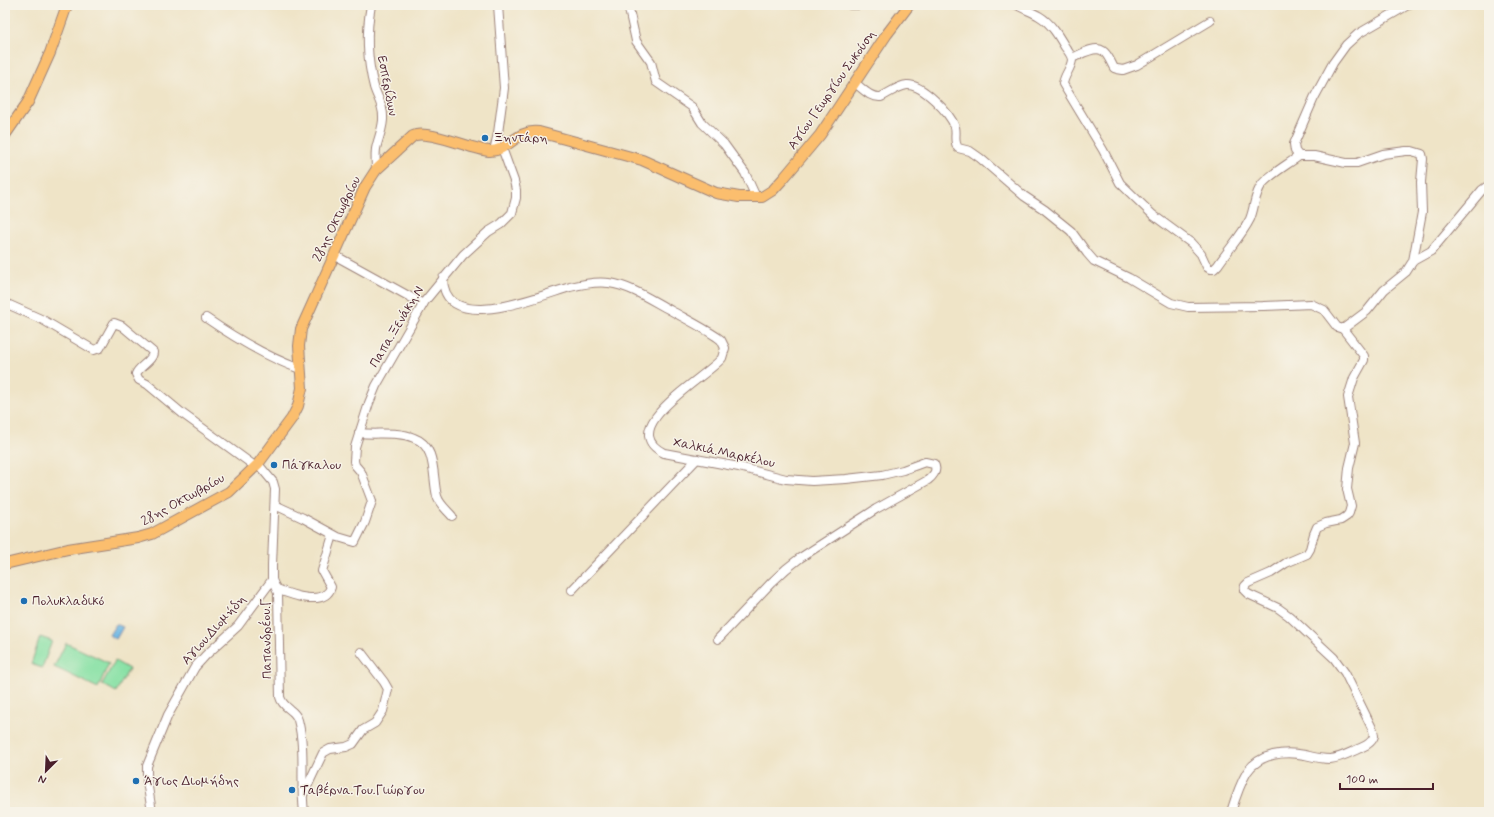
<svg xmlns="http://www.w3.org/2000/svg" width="1494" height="817" viewBox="0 0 1494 817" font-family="Mynerve,sans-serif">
<rect width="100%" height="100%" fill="#f7f3e8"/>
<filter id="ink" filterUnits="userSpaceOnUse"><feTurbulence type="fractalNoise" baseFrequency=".025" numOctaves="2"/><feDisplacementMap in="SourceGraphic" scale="8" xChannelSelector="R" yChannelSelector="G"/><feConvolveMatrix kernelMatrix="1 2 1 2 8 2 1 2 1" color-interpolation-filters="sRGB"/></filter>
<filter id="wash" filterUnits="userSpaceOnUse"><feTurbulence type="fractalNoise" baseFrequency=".012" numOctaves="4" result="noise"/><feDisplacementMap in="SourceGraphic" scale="16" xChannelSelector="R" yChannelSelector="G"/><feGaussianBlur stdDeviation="0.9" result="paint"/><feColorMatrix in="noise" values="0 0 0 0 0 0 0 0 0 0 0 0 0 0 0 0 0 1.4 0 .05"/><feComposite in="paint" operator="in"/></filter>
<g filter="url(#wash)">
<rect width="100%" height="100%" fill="#efe4c7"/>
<g fill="#88e1a5" stroke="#698068">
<polygon points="40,637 52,641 42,668 31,664"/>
<polygon points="66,643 109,663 98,688 54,667"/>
<polygon points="115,661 129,669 116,692 102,684"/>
</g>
<polygon fill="#6bb6e4" stroke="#5a6a88" points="116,624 123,627 116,639 109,635"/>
</g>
<g filter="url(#ink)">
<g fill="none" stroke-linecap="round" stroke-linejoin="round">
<g stroke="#9c8279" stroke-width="10">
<g id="minor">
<path d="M371,5C366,32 367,60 374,87C377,97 383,105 383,116C384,127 378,138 376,149C375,156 376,163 376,170"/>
<polyline points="628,5 636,41 651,62 656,82 692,107 702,123 724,144 745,173 756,197"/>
<polyline points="850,5 865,5"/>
<path d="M1017,5C1024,9 1032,12 1039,16C1051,23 1058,35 1065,47C1068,51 1072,56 1072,60C1071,69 1064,75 1063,84L1103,150L1120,183L1153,215L1191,243L1201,254L1207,267L1210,269H1214L1218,265C1228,250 1242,235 1250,219C1255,207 1254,195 1262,184C1272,173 1287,165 1299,156"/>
<polyline points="1408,5 1358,34 1346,45 1333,63 1314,98 1294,144 1295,151 1299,156 1314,156 1346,163 1357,163 1383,154 1406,151 1412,151 1422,154 1423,159 1421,182 1422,212 1413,261"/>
<path d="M1072,58C1080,55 1095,45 1103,51C1108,54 1111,63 1114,68L1117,69L1123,70L1137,65L1210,21"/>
<path d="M855,83C863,89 870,98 881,97C889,93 898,86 907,85C922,84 950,113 955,127C957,134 953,141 958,148L970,151L980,158L1024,196L1045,210L1071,231L1087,253L1094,261L1129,278L1171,303L1188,307L1263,306L1311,304L1324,310L1337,327L1343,329L1367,311L1384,290L1406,272L1413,261L1431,251L1482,190L1489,185"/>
<polyline points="494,151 498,133 504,88 498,5"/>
<polyline points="334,255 423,304"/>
<path d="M443,278C443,337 542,295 570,287C582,284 597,281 609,283C631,286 651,300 670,310C686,319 702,327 717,337L721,340L725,348L722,358C707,377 613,428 664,453L739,467L786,479L812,481L846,479L882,475L903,470L925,462L934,464C938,471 933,476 928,480L876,509L800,558L786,569L771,583L718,639"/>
<path d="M5,303L43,320L94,350L100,348L114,323L122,326L153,352C153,361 139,366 136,374L139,380L147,384L183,414L256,467"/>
<path d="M206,318C235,338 267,357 300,369"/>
<path d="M359,433C376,435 397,431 414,438C437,446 432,476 437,496C439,504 447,510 452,516"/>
<path d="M258,464L273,482L275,489L272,565V580L278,593L280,697C283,709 295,709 298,720C306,750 300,782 304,812"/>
<polyline points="275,505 303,518 338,537 355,542 365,522 372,501 361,472 355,465 354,461 355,447 369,403 376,386 425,301 463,255 488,232 501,224 512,213 516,198 516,190 514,181 502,148"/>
<path d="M277,589C291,595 325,607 331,587L322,571L333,535"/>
<polyline points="572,590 697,459"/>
<polyline points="304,793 323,753 330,749 346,747 353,744 363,730 375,723 383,711 388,689 384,682 361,652"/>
<polyline points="152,812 147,781 147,766 168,715 195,667 206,655 238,626 272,580"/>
<path d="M1231,812C1235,799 1240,784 1247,772C1260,753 1285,751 1305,755C1313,757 1321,759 1330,759C1340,758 1349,753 1358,749C1365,746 1372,743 1374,736L1373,730L1345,673L1334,658L1289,616L1278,608L1248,594L1244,590L1245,586L1248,583L1271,573L1286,563L1307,554L1310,549L1314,534L1317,527L1326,523L1341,520L1347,516L1349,513L1351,506L1347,489L1349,468L1355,443L1348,397L1354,378L1364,360V356L1343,329"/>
</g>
</g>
<g stroke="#9c8279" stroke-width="12">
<g id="major">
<polyline points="5,135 28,102 50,53 67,5"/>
<path d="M5,564L68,549L138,538L152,534L229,492L258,464L292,418L298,406L302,388L299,346L301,329L365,187L376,170L413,136C427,129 471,149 489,151C508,152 516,129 539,132L642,160L716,193L739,197H762L773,190L783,179L820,135L887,34L909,5"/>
</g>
</g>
<use href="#minor" stroke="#fff" stroke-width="8"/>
<use href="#major" stroke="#fbbe6e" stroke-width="10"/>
</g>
</g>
<g fill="#1f6fb2" stroke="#f7f3e8" stroke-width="1.5">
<circle cx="485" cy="138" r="4"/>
<circle cx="274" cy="465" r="4"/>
<circle cx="24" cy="601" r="4"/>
<circle cx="136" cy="781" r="4"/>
<circle cx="292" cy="790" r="4"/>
</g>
<g text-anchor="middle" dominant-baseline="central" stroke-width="3" stroke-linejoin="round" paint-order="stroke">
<g font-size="13" fill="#4a1f2b" stroke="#f7f3e8">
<text transform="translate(387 86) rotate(79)">Εσπερίδων</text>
<text transform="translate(832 90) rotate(-55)">Αγίου Γεωργίου Συκούση</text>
<text transform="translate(337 219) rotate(-64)">28ης Οκτωβρίου</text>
<text transform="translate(397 327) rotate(-59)">Παπα.Ξενάκη.Ν</text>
<text transform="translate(724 453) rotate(12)">Χαλκιά.Μαρκέλου</text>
<text transform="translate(183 500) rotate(-29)">28ης Οκτωβρίου</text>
<text transform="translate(214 630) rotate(-48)">Αγιου.Διομήδη</text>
<text transform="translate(267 639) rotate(-91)">Παπανδρέου.Γ</text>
</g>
<g font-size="13" fill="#4a1f2b" stroke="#f7f3e8" text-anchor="start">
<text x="493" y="138">Ξηντάρη</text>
<text x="282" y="465">Πάγκαλου</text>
<text x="32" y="601">Πολυκλαδικό</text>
<text x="144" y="781">Άγιος Διομήδης</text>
<text x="300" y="790">Ταβέρνα.Του.Γιώργου</text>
</g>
</g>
<rect width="1494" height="817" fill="none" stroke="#f7f3e8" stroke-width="20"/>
<g transform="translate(46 771) rotate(204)" stroke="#f7f3e8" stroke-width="3" paint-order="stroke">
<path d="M0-3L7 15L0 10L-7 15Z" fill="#4a1f2b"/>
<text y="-6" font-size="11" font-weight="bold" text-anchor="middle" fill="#4a1f2b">N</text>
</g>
<path d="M1340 783v6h93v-6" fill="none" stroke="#4a1f2b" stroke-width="2"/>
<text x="1346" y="783" font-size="12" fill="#4a1f2b" stroke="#f7f3e8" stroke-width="3" paint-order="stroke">100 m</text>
</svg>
